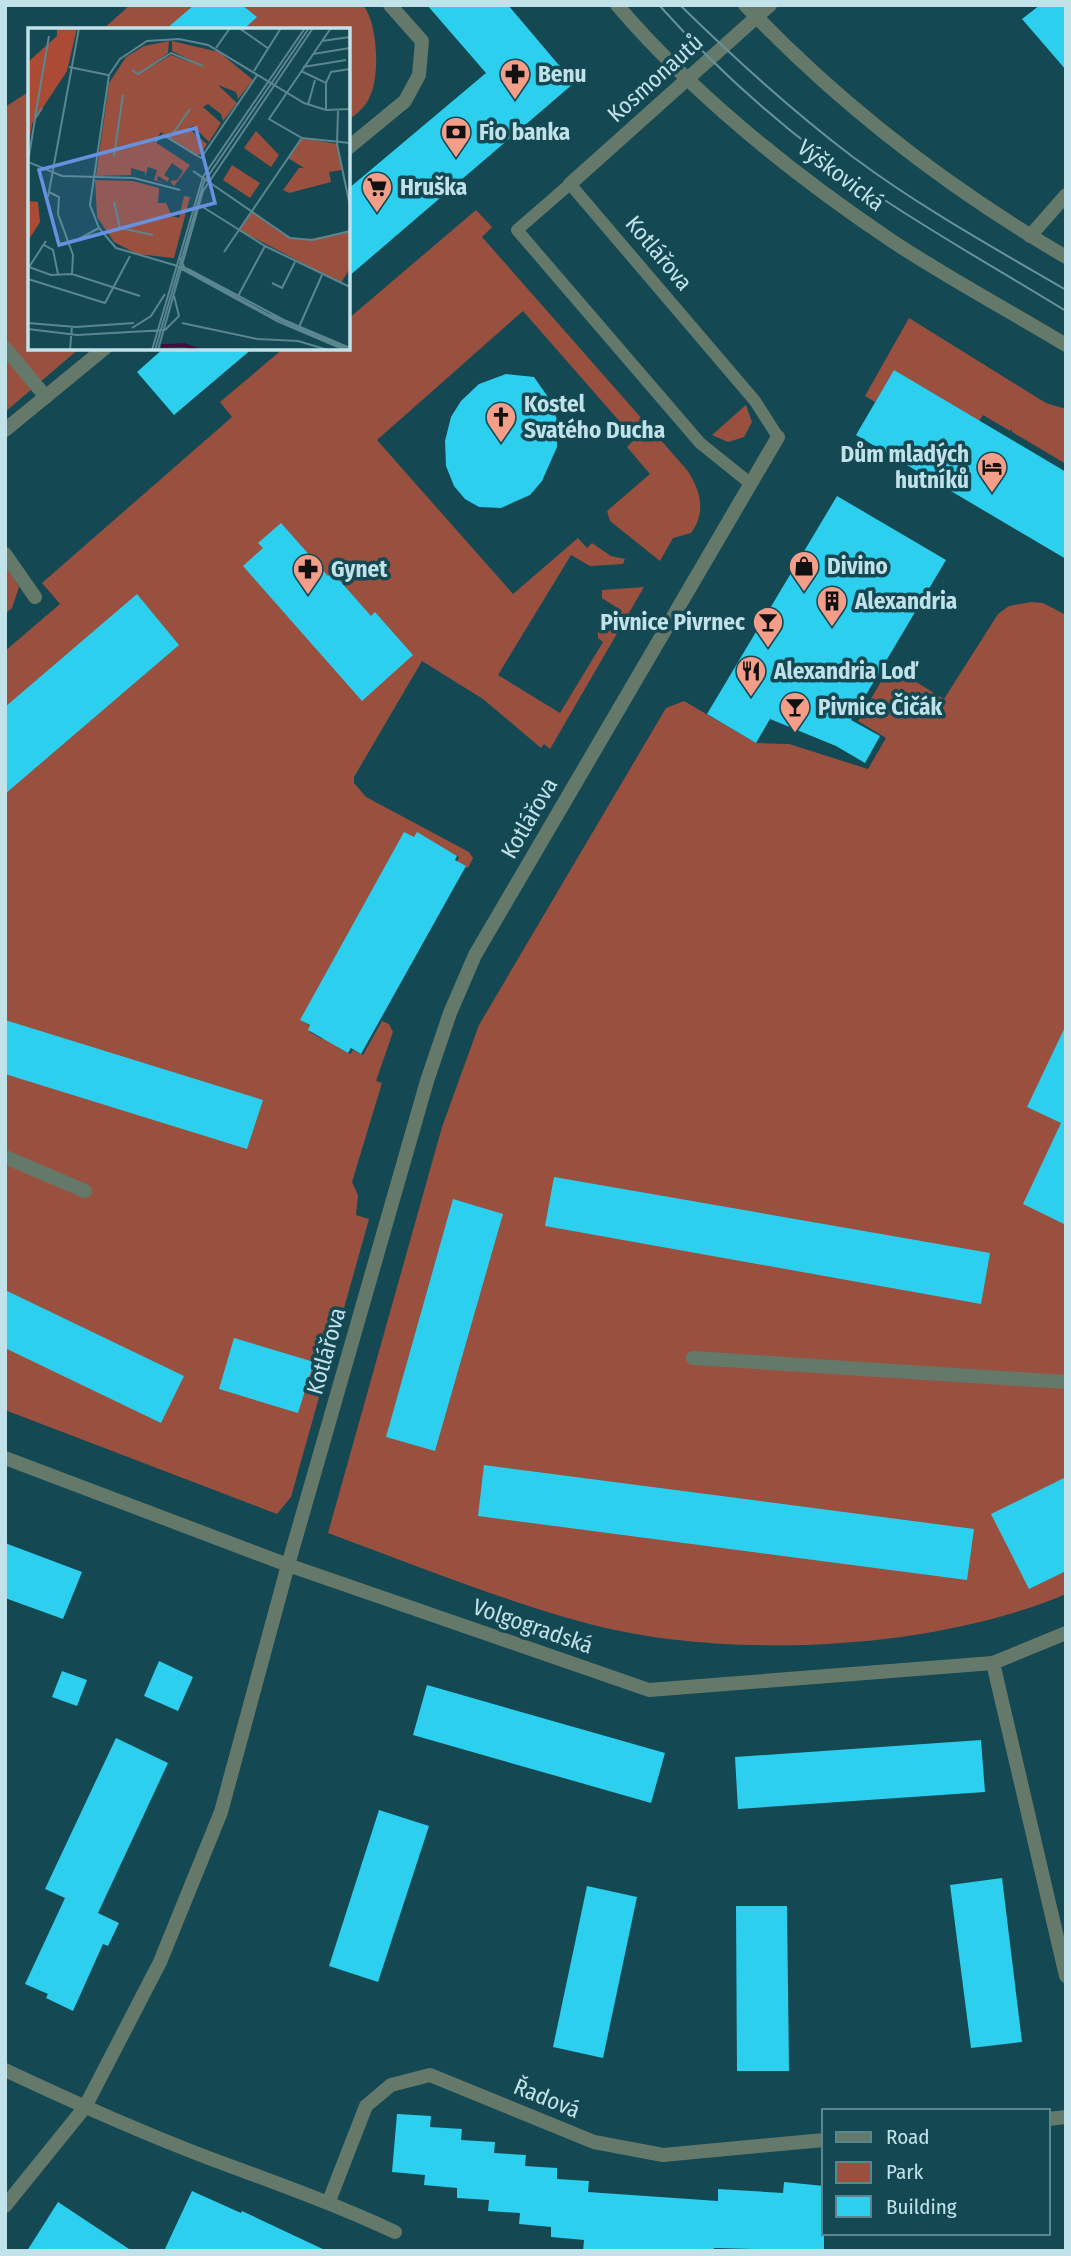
<svg xmlns="http://www.w3.org/2000/svg" width="1071" height="2256" viewBox="0 0 1071 2256" font-family="'Fira Sans Condensed',sans-serif">
<rect width="100%" height="100%" fill="#144853"/>
<g fill="#9a503f">
<path d="M130,5H363C378,23 380,76 370,96C366,107 357,113 348,121V30H102Z"/>
<polygon points="30,91 30,348 80,348 5,412 5,107"/>
<path d="M476,210L492,227L482,237L687,470C700,489 707,512 691,533L673,538L660,561L610,521L607,511L650,474L627,447L635,439L523,311L377,440L513,594L578,538L587,548L592,543L611,556L625,559L623,564L590,566L571,555L498,675L560,713L603,642L598,638V632L604,629L610,631L622,611L602,598V590L644,587L550,749L544,744L541,748L483,699L422,661L354,777V783L366,797L469,852L473,858L468,868L457,862L459,857L446,850L321,987L302,1021L312,1027L310,1032L322,1039L325,1035L339,1042L337,1047L350,1054L353,1050L363,1055L382,1021L389,1024L393,1032L376,1081L382,1083L352,1182L358,1195L356,1215L369,1219L291,1497L277,1514L5,1410V651L60,604L42,583L232,417L220,402L284,348H348V319Z"/>
<polygon points="909,318 1046,403 1066,409 1066,464 1012,432 1012,429 1010,431 983,415 979,421 895,371 875,402 865,396"/>
<polygon points="746,405 752,422 744,437 728,442 712,435"/>
<polygon points="5,564 19,587 12,608 5,614"/>
<path d="M1031,602L1043,603L1066,615V1594C932,1651 722,1661 582,1622C495,1598 412,1564 328,1533L442,1127L479,1025L666,708L684,701L756,743L789,744L868,769L886,738L858,721L890,666L944,699L998,614L1009,606Z"/>
</g>
<g fill="#2ccfed">
<polygon points="194,5 242,5 257,17 243,30 165,30"/>
<polygon points="427,5 508,5 574,83 348,277 348,189 486,73"/>
<polygon points="1040,5 1066,5 1066,70 1022,19"/>
<polygon points="164,348 253,348 174,415 137,372"/>
<polygon points="894,370 1066,472 1066,559 856,435"/>
<polygon points="506,374 534,377 550,400 557,420 557,447 542,481 530,495 501,508 479,507 465,499 454,486 446,466 445,441 451,417 461,401 479,384"/>
<polygon points="837,496 946,560 851,720 880,736 865,763 836,746 770,719 756,743 707,714"/>
<polygon points="281,523 328,576 333,573 371,616 375,612 413,655 362,701 243,566 263,548 258,543"/>
<polygon points="137,594 179,645 5,794 5,707"/>
<polygon points="404,832 414,837 417,832 457,856 455,860 466,866 361,1054 351,1048 348,1053 308,1030 310,1025 300,1020"/>
<polygon points="5,1020 263,1100 247,1149 5,1074"/>
<polygon points="1066,1025 1066,1225 1023,1204 1061,1123 1027,1107"/>
<polygon points="554,1177 990,1253 981,1304 545,1226"/>
<polygon points="453,1199 503,1214 435,1451 386,1437"/>
<polygon points="5,1290 184,1376 161,1423 5,1348"/>
<polygon points="234,1338 314,1362 298,1413 219,1389"/>
<polygon points="484,1465 974,1529 967,1580 478,1516"/>
<polygon points="1066,1477 1066,1571 1029,1589 991,1514"/>
<polygon points="5,1543 82,1572 63,1619 5,1598"/>
<polygon points="159,1661 193,1677 178,1711 144,1696"/>
<polygon points="62,1671 87,1680 77,1706 52,1697"/>
<polygon points="427,1685 665,1753 651,1803 413,1735"/>
<polygon points="116,1738 168,1763 98,1913 119,1923 108,1946 103,1944 73,2011 46,1998 48,1994 25,1984 65,1898 45,1889"/>
<polygon points="981,1740 985,1792 738,1809 735,1757"/>
<polygon points="379,1810 429,1826 378,1982 329,1966"/>
<polygon points="1002,1878 1022,2042 971,2048 950,1885"/>
<polygon points="587,1886 637,1897 603,2058 553,2047"/>
<polygon points="736,1906 787,1906 789,2071 737,2071"/>
<polygon points="397,2114 431,2116 430,2127 462,2129 461,2140 495,2142 494,2153 526,2155 525,2166 557,2168 557,2179 589,2181 588,2192 718,2201 718,2189 783,2193 784,2182 824,2186 824,2251 714,2248 714,2251 583,2251 584,2240 551,2237 551,2227 519,2224 520,2213 488,2211 489,2200 457,2198 457,2188 424,2185 425,2175 392,2172"/>
<polygon points="192,2191 241,2213 242,2211 327,2251 164,2251"/>
<polygon points="58,2202 132,2251 27,2251"/>
</g>
<g fill="none" stroke-linecap="round" stroke-linejoin="round">
<polyline stroke="#65796b" stroke-width="12" points="751,484 700,443 517,230 570,184 755,401 778,437"/>
<g stroke="#65796b" stroke-width="14">
<polyline points="348,148 405,101 419,75 422,41 390,5"/>
<polyline points="570,184 770,5"/>
<polyline points="1030,236 1066,195"/>
<polyline points="5,348 46,397"/>
<polyline points="5,430 105,348"/>
<polyline points="5,554 35,597"/>
<polyline points="5,1157 85,1191"/>
<polyline points="693,1358 1066,1382"/>
<polyline points="5,1458 288,1565 649,1690 993,1663 1066,1633"/>
<polyline points="993,1663 1066,1976"/>
<path d="M5,2070C71,2101 138,2131 206,2157C270,2181 333,2203 395,2232"/>
<polyline points="1048,2119 1066,2117"/>
<polyline points="329,2201 366,2106 391,2085 430,2075 594,2142 663,2155 824,2140"/>
<polyline points="5,2206 85,2107 160,1962 221,1812 288,1565 427,1081 450,1013 475,955 778,437"/>
</g>
<g stroke="#65796b" stroke-width="14">
<path d="M617,5C694,95 794,175 892,241C948,278 1008,310 1066,345"/>
<path d="M745,5C840,105 948,188 1066,257"/>
</g>
<g stroke="#67929b" stroke-width="2">
<path d="M659,5C723,77 800,143 880,197C940,237 1004,273 1066,311"/>
<path d="M680,5C735,59 791,110 853,157C920,207 994,248 1066,290"/>
</g>
</g>
<defs>
<g id="pharmacy-pin" transform="scale(1.575)"><path d="M0 17L-7.5 6A9.5 9.5 0 1 1 7.5 6Z" fill="#f49e89" stroke="#144853"/><path d="M-2-6h4v4h4v4h-4v4h-4v-4h-4v-4h4Z" fill="#111"/></g>
<g id="bank-pin" transform="scale(1.575)"><path d="M0 17L-7.5 6A9.5 9.5 0 1 1 7.5 6Z" fill="#f49e89" stroke="#144853"/><path d="M-6-4H6V4H-6ZM0-2.3a2.3 2.3 0 1 0 0 4.6a2.3 2.3 0 1 0 0-4.6Z" fill="#111"/></g>
<g id="supermarket-pin" transform="scale(1.575)"><path d="M0 17L-7.5 6A9.5 9.5 0 1 1 7.5 6Z" fill="#f49e89" stroke="#144853"/><path d="M-6-5.5h2.5l.6 2H6L4.5 2H-2.5L-4.4-4H-6ZM-1.5 3.2a1.3 1.3 0 1 0 .1 0ZM3 3.2a1.3 1.3 0 1 0 .1 0Z" fill="#111"/></g>
<g id="church-pin" transform="scale(1.575)"><path d="M0 17L-7.5 6A9.5 9.5 0 1 1 7.5 6Z" fill="#f49e89" stroke="#144853"/><path d="M-1.2-6h2.4v3.5h3.3v2.4h-3.3V6h-2.4V-.1h-3.3v-2.4h3.3Z" fill="#111"/></g>
<g id="hotel-pin" transform="scale(1.575)"><path d="M0 17L-7.5 6A9.5 9.5 0 1 1 7.5 6Z" fill="#f49e89" stroke="#144853"/><path d="M-6-4.5h1.5V1H6V5H4.5V3h-9V5H-6ZM-4 0a1.8 1.8 0 1 1 3.6 0ZM.5 0V-2.5h3Q6-2.5 6 0Z" fill="#111"/></g>
<g id="shop-pin" transform="scale(1.575)"><path d="M0 17L-7.5 6A9.5 9.5 0 1 1 7.5 6Z" fill="#f49e89" stroke="#144853"/><path d="M-5-2.5h2.3a2.7 3.5 0 0 1 5.4 0H5L5.5 6h-11ZM-1.5-2.5h3a1.5 2.3 0 0 0-3 0Z" fill="#111"/></g>
<g id="building-pin" transform="scale(1.575)"><path d="M0 17L-7.5 6A9.5 9.5 0 1 1 7.5 6Z" fill="#f49e89" stroke="#144853"/><path d="M-4-6H4V6H1V3H-1V6H-4ZM-2.5-4.3h1.7v1.8h-1.7ZM.8-4.3h1.7v1.8H.8ZM-2.5-1h1.7V.8h-1.7ZM.8-1h1.7V.8H.8Z" fill="#111"/></g>
<g id="bar-pin" transform="scale(1.575)"><path d="M0 17L-7.5 6A9.5 9.5 0 1 1 7.5 6Z" fill="#f49e89" stroke="#144853"/><path d="M-6-5H6L.8 .8V4.5H3.5V6h-7V4.5H-.8V.8Z" fill="#111"/></g>
<g id="restaurant-pin" transform="scale(1.575)"><path d="M0 17L-7.5 6A9.5 9.5 0 1 1 7.5 6Z" fill="#f49e89" stroke="#144853"/><path d="M-5-6h1v4h1v-4h1v4h1v-4h1v5L-1.5 .5V6h-2V.5L-5-1ZM5-6V6H3V1.5H1.5Q1.5-4 5-6Z" fill="#111"/></g>
</defs>
<g fill-rule="evenodd">
<use href="#pharmacy-pin" x="515" y="74"/>
<use href="#bank-pin" x="456" y="132"/>
<use href="#supermarket-pin" x="377" y="187"/>
<use href="#church-pin" x="501" y="417"/>
<use href="#hotel-pin" x="992" y="467"/>
<use href="#shop-pin" x="804" y="566"/>
<use href="#pharmacy-pin" x="308" y="569"/>
<use href="#building-pin" x="832" y="601"/>
<use href="#bar-pin" x="768" y="622"/>
<use href="#restaurant-pin" x="751" y="671"/>
<use href="#bar-pin" x="795" y="707"/>
</g>
<g text-anchor="middle" dominant-baseline="central" stroke-width="7" stroke-linejoin="round" paint-order="stroke">
<g font-size="23" font-weight="bold" fill="#c2e2ea" stroke="#144853" text-anchor="start">
<text x="538" y="74">Benu</text>
<text x="479" y="132">Fio banka</text>
<text x="400" y="187">Hruška</text>
<text x="524" y="404">Kostel<tspan x="524" dy="26">Svatého Ducha</tspan></text>
<text x="969" y="454" text-anchor="end">Dům mladých<tspan x="969" dy="26">hutníků</tspan></text>
<text x="827" y="566">Divino</text>
<text x="331" y="569">Gynet</text>
<text x="855" y="601">Alexandria</text>
<text x="745" y="622" text-anchor="end">Pivnice Pivrnec</text>
<text x="774" y="671">Alexandria Loď</text>
<text x="818" y="707">Pivnice Čičák</text>
</g>
<g font-size="23" fill="#c2e2ea" stroke="#144853">
<text transform="translate(655 78) rotate(-42)">Kosmonautů</text>
<text transform="translate(841 175) rotate(37)">Výškovická</text>
<text transform="translate(659 253) rotate(50)">Kotlářova</text>
<text transform="translate(529 818) rotate(-60)">Kotlářova</text>
<text transform="translate(326 1351) rotate(-74)">Kotlářova</text>
<text transform="translate(533 1626) rotate(19)">Volgogradská</text>
<text transform="translate(547 2098) rotate(22)">Řadová</text>
</g>
</g>
<g transform="translate(28 28)">
<rect width="322" height="322" fill="#144853"/>
<path d="M144,13L191,24L225,52L210,71L208,64L190,57L209,75L195,93L193,86L180,76L175,79L193,95L181,114L165,98L160,100L179,116L173,126L167,128L133,104L127,113L121,110L162,137L146,158L142,153L149,152L155,143L144,135L136,147L141,150L140,154L130,148L129,152L139,156L126,152L129,142L120,139L117,149V144L103,140V147L68,148L81,55L98,29L116,18L141,13L140,25L116,43L143,27L176,39L144,23ZM228,103L251,127L243,139L216,120ZM274,110L309,116L314,142L301,144L303,154L261,165L255,162L271,140H276L260,130ZM204,137L232,155L222,170L195,152ZM67,152L105,153L131,160L130,175H138L144,188L151,190L156,168L162,169L146,230L109,226L86,214L69,189ZM223,183L262,209L277,212L322,203V240L313,255L211,202Z" fill="#9a503f"/>
<path d="M29,0H49L39,43L4,96L0,123V34L29,8ZM0,173L10,174L12,194L0,213Z" fill="#ab4b36"/>
<path fill="none" stroke="#450c3d" stroke-width="3.5" d="M133,318L157,317L170,322"/>
<path fill="none" stroke="#5a868f" stroke-width="2" d="M211,0L241,21M303,0L241,91L274,110L322,115M294,13L322,9M188,20L202,0M285,26L322,20M41,39L80,47M275,39L318,32M104,42L110,46L143,25L175,38M226,43L253,0M273,43L298,55L303,44L322,41M298,55V82M280,77L287,52M14,80L7,91L0,134L34,148L106,150L152,162M322,81L298,82L276,75L180,17L151,11L119,13L92,31L81,47L62,177L71,200L88,220L160,241L256,292L322,320M310,83L309,116L322,178M7,89L21,8M141,111L162,81M127,114L135,107L173,130L230,46M86,128L95,67M165,143L262,210L285,212L322,203M21,164L31,169L30,186L45,227L44,246M20,169L51,0M86,174L92,200M170,176L237,218L322,259M92,200L125,207M47,213L71,200M16,217L25,222L30,246M196,224L273,111M152,230L157,241L239,286L321,322M1,239L23,247L44,246L112,268M1,239L18,213M152,240L249,293L317,322M0,251L77,275L102,228M244,255L254,260L267,234M210,268L237,218M0,295L48,299L106,295M154,295L229,311L270,313L300,322M271,299L294,247M104,300L123,288L137,266M0,301L49,307L137,302L151,288L146,268M42,322L44,298M124,322L175,149L277,0M127,322L176,154L281,0M130,322L175,163L285,0"/>
<path fill="#6791e0" fill-opacity="0.15" stroke="#6791e0" stroke-width="3.5" d="M168,100L187,175L31,217L11,142Z"/>
<rect width="322" height="322" fill="none" stroke="#c2e2ea" stroke-width="3.5"/>
</g>
<rect width="1071" height="2256" fill="none" stroke="#c2e2ea" stroke-width="14"/>
<rect x="822" y="2109" width="228" height="126" fill="#144853" stroke="#5a868f" stroke-width="2"/>
<rect x="836" y="2132" width="35" height="10" fill="#65796b" stroke="#5a868f" stroke-width="2"/>
<text x="886" y="2144" font-size="21" fill="#c2e2ea">Road</text>
<rect x="836" y="2162" width="35" height="21" fill="#9a503f" stroke="#5a868f" stroke-width="2"/>
<text x="886" y="2179" font-size="21" fill="#c2e2ea">Park</text>
<rect x="836" y="2196" width="35" height="21" fill="#2ccfed" stroke="#5a868f" stroke-width="2"/>
<text x="886" y="2214" font-size="21" fill="#c2e2ea">Building</text>
</svg>
